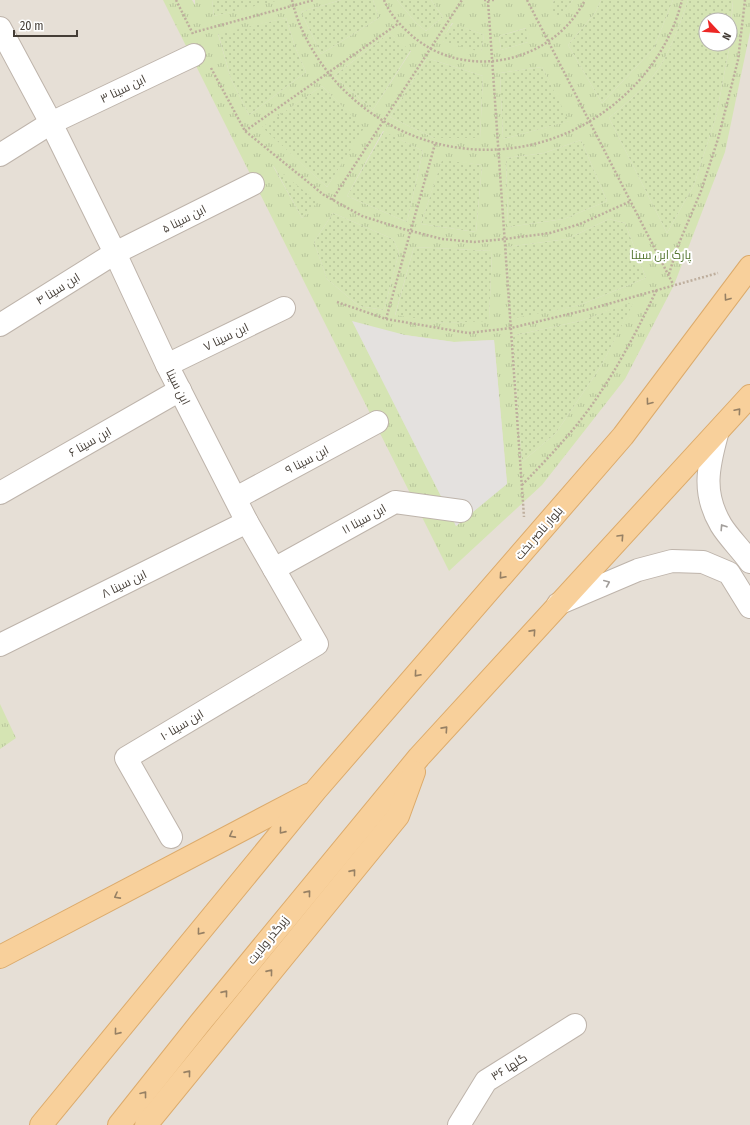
<svg xmlns="http://www.w3.org/2000/svg" width="750" height="1125" viewBox="0 0 750 1125" font-family="'Fira Sans Condensed',Cairo,sans-serif">
<defs>
<pattern id="grass-dots" width="8" height="8" patternUnits="userSpaceOnUse"><rect width="8" height="8" fill="#d5e4b3"/><path d="M2 2h.1M6 6h.1" fill="none" stroke="#b8c59b" stroke-width="1.8" stroke-linecap="round"/></pattern>
<pattern id="park-tufts" width="24" height="20" patternUnits="userSpaceOnUse"><rect width="24" height="20" fill="#d5e4b3"/><path d="M3 7l-1-3M5 7V3M7 7l1-3M15 17l-1-3M17 17v-4M19 17l1-3" fill="none" stroke="#b8c59b"/></pattern>
</defs>
<rect width="100%" height="100%" fill="#f3eee8"/>
<path fill="#e6dfd6" fill-rule="evenodd" d="M0,0H750V1125H0ZM706,20H730V44H706Z"/>
<g fill="url(#grass-dots)">
<polygon points="212,0 280,0 280,1 214,16"/>
<polygon points="341,0 373,0 379,18 321,54 301,12"/>
<polygon points="397,0 431,0 443,17 426,31 416,23"/>
<polygon points="554,0 573,0 557,21 550,8"/>
<polygon points="601,0 673,0 654,48 602,103 568,45 595,13"/>
<path d="M688,0H733L730,34V20H706V44H729V49L716,117L694,185L667,233L609,118C626,104 651,83 662,63C673,44 681,21 688,0Z"/>
<polygon points="286,18 295,47 306,72 249,115 231,79 218,33"/>
<polygon points="453,23 484,35 481,53 441,41"/>
<polygon points="527,28 528,42 501,50 499,36"/>
<polygon points="389,33 411,50 373,110 334,76"/>
<polygon points="427,58 483,76 480,138 434,138 390,117"/>
<polygon points="542,67 570,121 503,139 500,73"/>
<polygon points="322,86 365,128 327,187 261,127"/>
<polygon points="384,131 423,151 407,222 347,196"/>
<polygon points="581,140 607,201 564,219 508,227 506,158 544,153"/>
<polygon points="442,159 482,165 476,232 421,224"/>
<polygon points="273,165 319,202 302,218"/>
<polygon points="333,213 393,239 399,252 384,310 359,306 327,279 314,242"/>
<polygon points="609,219 625,223 646,278 580,305 510,320 506,247 567,239"/>
<polygon points="414,247 492,251 489,322 445,323 395,316"/>
<polygon points="635,301 601,366 556,433 522,462 512,336 580,321"/>
</g>
<g fill="url(#park-tufts)" fill-rule="evenodd">
<path d="M163,0H192L195,5V0H212L214,16L280,0H341L301,12L321,54L379,18L373,0H397L416,23L426,31L443,17L431,0H554L551,8L557,20L573,0H601L595,13L568,45L602,103L654,48L673,0H688C681,21 673,44 662,63C651,83 626,104 609,118L667,233L694,185L716,117L730,44L733,0H750V32L725,152L674,285L625,379L542,485L449,571ZM286,18L295,47L306,72L249,115L231,79L218,34ZM452,23L484,35L481,52L442,41ZM526,28L528,42L501,50L499,36ZM389,33L411,51L373,110L334,76ZM427,58L483,76L480,138H434L390,117ZM542,67L569,121L503,139L500,73ZM322,86L364,128L327,187L262,127ZM383,131L423,151L407,222L347,196ZM581,140L607,201L564,219L508,227L506,158L544,153ZM442,160L482,165L476,232L421,224ZM273,166L318,202L302,218ZM333,213L393,239L399,252L384,310L359,306L327,279L314,242ZM609,219L625,223L646,278L580,305L510,319L506,247L567,239ZM414,247L492,251L489,321L445,323L395,315ZM634,302L601,366L556,433L522,462L512,336L580,321ZM405,335L454,342L494,340L507,483L456,526Z"/>
<polygon points="0,704 16,738 0,749"/>
</g>
<polygon fill="#e4e1df" points="352,321 405,335 454,342 494,340 507,484 456,526"/>
<g fill="none" stroke-linecap="round" stroke-linejoin="round">
<g stroke="#beb4ab" stroke-width="24">
<g id="minor">
<polyline points="0,28 51,123 115,253 167,365 247,522 317,644 126,758 171,837"/>
<polyline points="0,155 51,123 194,55"/>
<polyline points="0,325 115,253 253,184"/>
<polyline points="167,365 284,308"/>
<path d="M717,434C708,467 702,493 721,525C729,538 741,549 750,562"/>
<polyline points="0,493 180,390"/>
<polyline points="236,498 377,422"/>
<polyline points="274,569 395,502 461,511"/>
<polyline points="558,604 638,570 672,561 703,562 729,573 750,607"/>
<polyline points="0,645 247,522"/>
<polyline points="459,1125 486,1081 575,1025"/>
</g>
</g>
<g stroke="#dcab6c" stroke-width="24">
<g id="major">
<polyline points="0,957 308,795"/>
<polyline points="41,1125 316,790 623,436 750,267"/>
<polyline points="119,1125 200,1023 419,757 750,396"/>
<polyline points="146,1125 398,816 414,772"/>
</g>
</g>
<g stroke="#beae9d" stroke-width="2.5" stroke-dasharray="2 2" stroke-linecap="butt">
<polyline points="176,0 193,34"/>
<path d="M292,0C299,31 317,61 338,84C418,170 549,172 632,88C656,64 674,33 682,0"/>
<path d="M384,0C389,12 398,23 408,32C461,83 552,65 585,0"/>
<polyline points="484,0 496,0"/>
<polyline points="527,0 673,284"/>
<polyline points="488,1 524,517"/>
<polyline points="195,32 314,0"/>
<polyline points="211,68 245,131 324,195 362,216 403,229 442,239 474,242 505,239 550,233 580,224 631,201"/>
<polyline points="245,131 399,23"/>
<polyline points="332,200 462,0"/>
<polyline points="669,274 677,248 701,191 718,139 738,60 745,0"/>
<polyline points="337,302 386,319 468,333 511,328 590,309 718,273"/>
<polyline points="386,319 435,144"/>
<path d="M522,485C550,456 578,427 600,393C622,360 640,325 657,289"/>
</g>
<use href="#minor" stroke="#fff" stroke-width="22"/>
<use href="#major" stroke="#f8d09b" stroke-width="22"/>
</g>
<defs><path id="oneway-chevron" d="M-2-3.5L2.5 0L-2 3.5" fill="none" stroke-width="1.6" stroke-linecap="round" stroke-linejoin="round"/></defs>
<g stroke="#968064">
<use href="#oneway-chevron" transform="translate(727 298) rotate(126)"/>
<use href="#oneway-chevron" transform="translate(649 402) rotate(127)"/>
<use href="#oneway-chevron" transform="translate(738 411) rotate(-49)"/>
<use href="#oneway-chevron" transform="translate(621 537) rotate(-47)"/>
<use href="#oneway-chevron" transform="translate(502 576) rotate(131)"/>
<use href="#oneway-chevron" transform="translate(533 632) rotate(-48)"/>
<use href="#oneway-chevron" transform="translate(417 674) rotate(131)"/>
<use href="#oneway-chevron" transform="translate(445 729) rotate(-48)"/>
<use href="#oneway-chevron" transform="translate(282 831) rotate(129)"/>
<use href="#oneway-chevron" transform="translate(232 835) rotate(152)"/>
<use href="#oneway-chevron" transform="translate(353 872) rotate(-51)"/>
<use href="#oneway-chevron" transform="translate(308 893) rotate(-51)"/>
<use href="#oneway-chevron" transform="translate(117 896) rotate(152)"/>
<use href="#oneway-chevron" transform="translate(200 932) rotate(129)"/>
<use href="#oneway-chevron" transform="translate(270 972) rotate(-51)"/>
<use href="#oneway-chevron" transform="translate(225 993) rotate(-51)"/>
<use href="#oneway-chevron" transform="translate(117 1032) rotate(129)"/>
<use href="#oneway-chevron" transform="translate(188 1073) rotate(-51)"/>
<use href="#oneway-chevron" transform="translate(144 1094) rotate(-52)"/>
</g>
<g stroke="#a29e9b">
<use href="#oneway-chevron" transform="translate(723 527) rotate(-123)"/>
<use href="#oneway-chevron" transform="translate(607 583) rotate(-23)"/>
</g>
<g text-anchor="middle" dominant-baseline="central" stroke-width="4" stroke-linejoin="round" paint-order="stroke">
<g font-size="12" fill="#453e37" stroke="#fff">
<text transform="translate(123 89) rotate(-26)">ابن سینا ۳</text>
<text transform="translate(184 219) rotate(-27)">ابن سینا ۵</text>
<text transform="translate(58 289) rotate(-32)">ابن سینا ۴</text>
<text transform="translate(226 337) rotate(-26)">ابن سینا ۷</text>
<text transform="translate(178 387) rotate(63)">ابن سینا</text>
<text transform="translate(90 442) rotate(-30)">ابن سینا ۶</text>
<text transform="translate(307 460) rotate(-28)">ابن سینا ۹</text>
<text transform="translate(364 519) rotate(-29)">ابن سینا ۱۱</text>
<text transform="translate(539 533) rotate(-49)">بلوار ناصر بخت</text>
<text transform="translate(124 584) rotate(-26)">ابن سینا ۸</text>
<text transform="translate(182 725) rotate(-31)">ابن سینا ۱۰</text>
<text transform="translate(268 940) rotate(-51)">زیرگذر ولایت</text>
<text transform="translate(509 1067) rotate(-32)">۳۶ گلها</text>
</g>
<g font-size="12" fill="#52742e" stroke="#fff">
<text x="661" y="255">پارک ابن سینا</text>
</g>
</g>
<g transform="translate(718 32) rotate(116)"><circle r="19" fill="#ffffff" stroke="#b5b2af"/>
<path d="M0-3L7 15L0 10L-7 15Z" fill="#ec2725"/>
<text y="-6" font-size="11" font-weight="bold" text-anchor="middle" fill="#453e37">N</text>
</g>
<path d="M14 30v6h63v-6" fill="none" stroke="#453e37" stroke-width="2"/>
<text x="20" y="30" font-size="12" fill="#453e37" stroke="#ffffff" stroke-width="3" paint-order="stroke">20 m</text>
</svg>
